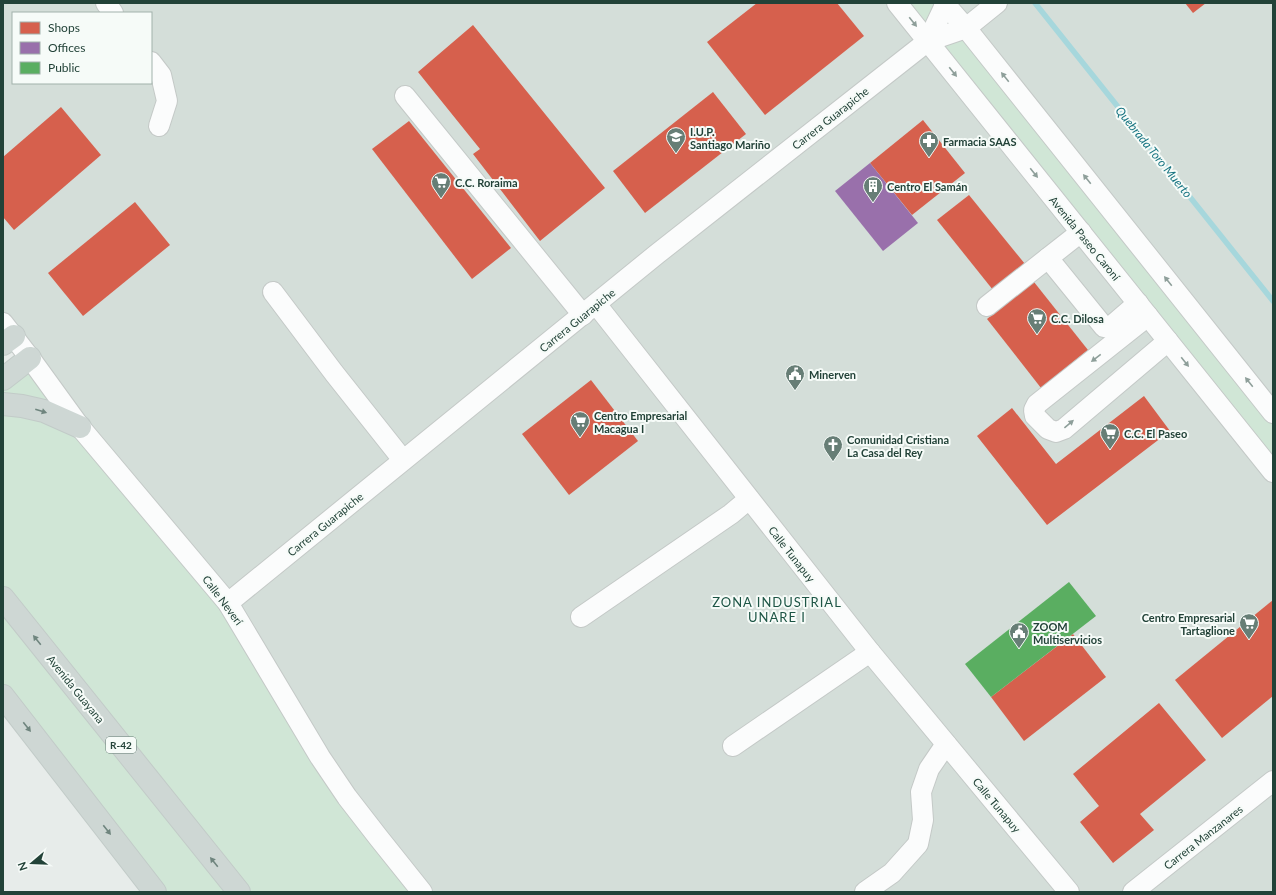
<svg xmlns="http://www.w3.org/2000/svg" width="1276" height="895" viewBox="0 0 1276 895" font-family="Lato,sans-serif">
<rect width="100%" height="100%" fill="#e7ecea"/>
<g fill="#d4ded9" fill-rule="evenodd">
<path d="M3,3H897L1273,472V892H423L3,323ZM13,13H151V83H13Z"/>
<polygon points="944,3 1273,3 1273,413"/>
</g>
<g fill="#d0e6d6">
<polygon points="897,3 944,3 929,41 966,28 1273,413 1273,472"/>
<polygon points="30,358 228,601 417,892 155,892 3,696 3,379"/>
</g>
<g fill="#d6604d">
<polygon points="757,3 837,3 864,36 765,115 707,42"/>
<polygon points="1185,3 1206,3 1193,13"/>
<polygon points="473,25 605,188 540,241 473,154 480,149 418,72"/>
<polygon points="713,92 746,134 645,213 613,171"/>
<polygon points="61,107 101,155 14,230 3,217 3,157"/>
<polygon points="923,120 965,173 912,215 870,163"/>
<polygon points="409,121 511,248 472,279 372,149"/>
<polygon points="969,195 1025,264 993,290 937,220"/>
<polygon points="135,202 170,245 83,316 48,273"/>
<polygon points="1034,282 1088,350 1041,388 987,319"/>
<polygon points="591,380 638,441 569,495 522,434"/>
<polygon points="1144,396 1170,431 1047,525 977,436 1012,408 1056,464"/>
<polygon points="1273,600 1273,696 1222,738 1175,680"/>
<polygon points="1073,634 1106,677 1024,741 991,697"/>
<polygon points="1159,703 1206,760 1140,814 1154,830 1113,863 1080,822 1099,806 1073,774"/>
</g>
<polygon fill="#9970ab" points="870,163 918,223 883,251 835,191"/>
<polygon fill="#5aae61" points="1069,582 1096,616 991,697 965,664"/>
<g fill="none" stroke-linecap="round" stroke-linejoin="round">
<polyline stroke="#a6d7dc" stroke-width="5.5" points="1035,3 1273,301"/>
<g stroke="#c4c9c7" stroke-width="22">
<g id="minor">
<polyline points="106,3 113,13"/>
<polyline points="897,3 1273,472"/>
<polyline points="944,3 966,28 1273,413"/>
<polyline points="928,41 946,3"/>
<polyline points="151,62 161,75 167,101 159,126"/>
<polyline points="405,96 583,315"/>
<polyline points="1048,258 1104,327 1109,328 1138,303"/>
<polyline points="273,292 334,373 403,460"/>
<polyline points="596,304 870,652 1069,892"/>
<polyline points="987,306 1081,232"/>
<polyline points="1148,316 1037,404 1034,410 1035,416 1048,429 1056,432 1064,429 1168,341"/>
<polyline points="3,323 30,358 80,427 228,603 320,757 347,797 378,837 422,892"/>
<polyline points="228,603 657,254 928,41 966,28 997,3"/>
<polyline points="581,617 731,514 749,499"/>
<polyline points="733,746 870,652"/>
<polyline points="865,892 892,873 918,844 923,820 921,792 929,769 946,744"/>
<polyline points="1133,892 1273,781"/>
</g>
</g>
<g stroke="#c2cbc8" stroke-width="24">
<g id="major">
<polyline points="3,344 14,336"/>
<polyline points="3,379 30,358"/>
<polyline points="3,404 22,406 44,411 80,427"/>
<polyline points="3,598 239,892"/>
<polyline points="3,696 155,892"/>
</g>
</g>
<use href="#minor" stroke="#fbfcfc" stroke-width="20"/>
<use href="#major" stroke="#ced7d4" stroke-width="22"/>
</g>
<defs><path id="oneway-solid" d="M-6-.8H1V-3.2L6.5 0L1 3.2V.8H-6Z"/></defs>
<g fill="#8e9f9a">
<use href="#oneway-solid" transform="translate(913 22) rotate(51)"/>
<use href="#oneway-solid" transform="translate(953 72) rotate(51)"/>
<use href="#oneway-solid" transform="translate(1005 77) rotate(-129)"/>
<use href="#oneway-solid" transform="translate(1034 173) rotate(51)"/>
<use href="#oneway-solid" transform="translate(1087 179) rotate(-129)"/>
<use href="#oneway-solid" transform="translate(1168 281) rotate(-129)"/>
<use href="#oneway-solid" transform="translate(1096 358) rotate(142)"/>
<use href="#oneway-solid" transform="translate(1185 362) rotate(51)"/>
<use href="#oneway-solid" transform="translate(1249 382) rotate(-129)"/>
<use href="#oneway-solid" transform="translate(1069 424) rotate(-40)"/>
</g>
<g fill="#6f857e">
<use href="#oneway-solid" transform="translate(41 411) rotate(17)"/>
<use href="#oneway-solid" transform="translate(37 640) rotate(-129)"/>
<use href="#oneway-solid" transform="translate(27 727) rotate(52)"/>
<use href="#oneway-solid" transform="translate(107 830) rotate(52)"/>
<use href="#oneway-solid" transform="translate(214 862) rotate(-129)"/>
</g>
<defs>
<g id="university-pin" transform="scale(1)"><path d="M0 17L-7.5 6A9.5 9.5 0 1 1 7.5 6Z" fill="#677e76" stroke="#f6fbf8"/><path d="M0-5L7-2L0 1L-7-2ZM-4 1L0 2.5L4 1V4Q0 6-4 4Z" fill="#fff"/></g>
<g id="pharmacy-pin" transform="scale(1)"><path d="M0 17L-7.5 6A9.5 9.5 0 1 1 7.5 6Z" fill="#677e76" stroke="#f6fbf8"/><path d="M-2-6h4v4h4v4h-4v4h-4v-4h-4v-4h4Z" fill="#fff"/></g>
<g id="supermarket-pin" transform="scale(1)"><path d="M0 17L-7.5 6A9.5 9.5 0 1 1 7.5 6Z" fill="#677e76" stroke="#f6fbf8"/><path d="M-6-5.5h2.5l.6 2H6L4.5 2H-2.5L-4.4-4H-6ZM-1.5 3.2a1.3 1.3 0 1 0 .1 0ZM3 3.2a1.3 1.3 0 1 0 .1 0Z" fill="#fff"/></g>
<g id="building-pin" transform="scale(1)"><path d="M0 17L-7.5 6A9.5 9.5 0 1 1 7.5 6Z" fill="#677e76" stroke="#f6fbf8"/><path d="M-4-6H4V6H1V3H-1V6H-4ZM-2.5-4.3h1.7v1.8h-1.7ZM.8-4.3h1.7v1.8H.8ZM-2.5-1h1.7V.8h-1.7ZM.8-1h1.7V.8H.8Z" fill="#fff"/></g>
<g id="civic-pin" transform="scale(1)"><path d="M0 17L-7.5 6A9.5 9.5 0 1 1 7.5 6Z" fill="#677e76" stroke="#f6fbf8"/><path d="M-.6-6.5H3V-4.5H.6V-3L4-1V1h2V6H-6V1h2V-1L-.6-3ZM-1.2 2.5V6h2.4V2.5Z" fill="#fff"/></g>
<g id="church-pin" transform="scale(1)"><path d="M0 17L-7.5 6A9.5 9.5 0 1 1 7.5 6Z" fill="#677e76" stroke="#f6fbf8"/><path d="M-1.2-6h2.4v3.5h3.3v2.4h-3.3V6h-2.4V-.1h-3.3v-2.4h3.3Z" fill="#fff"/></g>
</defs>
<g fill-rule="evenodd">
<use href="#university-pin" x="676" y="137"/>
<use href="#pharmacy-pin" x="929" y="141"/>
<use href="#supermarket-pin" x="441" y="182"/>
<use href="#building-pin" x="873" y="186"/>
<use href="#supermarket-pin" x="1037" y="318"/>
<use href="#civic-pin" x="795" y="374"/>
<use href="#supermarket-pin" x="580" y="421"/>
<use href="#supermarket-pin" x="1110" y="433"/>
<use href="#church-pin" x="833" y="445"/>
<use href="#supermarket-pin" x="1249" y="623"/>
<use href="#civic-pin" x="1019" y="632"/>
</g>
<g text-anchor="middle" dominant-baseline="central" stroke-width="4" stroke-linejoin="round" paint-order="stroke">
<rect fill="#f6fbf8" stroke="#627a72" stroke-width="1" x="106" y="737" width="30" height="16" rx="3"/>
<g font-size="10" font-weight="bold" fill="#224238">
<text x="121" y="745">R-42</text>
</g>
<g font-size="11" fill="#224238" stroke="#f6fbf8">
<text transform="translate(830 118) rotate(-38)">Carrera Guarapiche</text>
<text transform="translate(1085 238) rotate(51)">Avenida Paseo Caroní</text>
<text transform="translate(577 320) rotate(-39)">Carrera Guarapiche</text>
<text transform="translate(325 524) rotate(-39)">Carrera Guarapiche</text>
<text transform="translate(792 554) rotate(52)">Calle Tunapuy</text>
<text transform="translate(223 600) rotate(53)">Calle Neverí</text>
<text transform="translate(76 689) rotate(51)">Avenida Guayana</text>
<text transform="translate(997 805) rotate(50)">Calle Tunapuy</text>
<text transform="translate(1203 837) rotate(-38)">Carrera Manzanares</text>
</g>
<g font-size="11" font-weight="bold" fill="#224238" stroke="#f6fbf8" text-anchor="start">
<text x="690" y="131">I.U.P.<tspan x="690" dy="13">Santiago Mariño</tspan></text>
<text x="943" y="141">Farmacia SAAS</text>
<text x="455" y="182">C.C. Roraima</text>
<text x="887" y="186">Centro El Samán</text>
<text x="1051" y="318">C.C. Dilosa</text>
<text x="809" y="374">Minerven</text>
<text x="594" y="415">Centro Empresarial<tspan x="594" dy="13">Macagua I</tspan></text>
<text x="1124" y="433">C.C. El Paseo</text>
<text x="847" y="439">Comunidad Cristiana<tspan x="847" dy="13">La Casa del Rey</tspan></text>
<text x="1235" y="617" text-anchor="end">Centro Empresarial<tspan x="1235" dy="13">Tartaglione</tspan></text>
<text x="1033" y="626">ZOOM<tspan x="1033" dy="13">Multiservicios</tspan></text>
</g>
<g font-size="12" font-style="italic" fill="#187582" stroke="#f6fbf8">
<text transform="translate(1154 152) rotate(51)">Quebrada Toro Muerto</text>
</g>
<g font-size="13" letter-spacing="1" fill="#1d5545" stroke="#f6fbf8">
<text x="777" y="602">ZONA INDUSTRIAL<tspan x="777" dy="15">UNARE I</tspan></text>
</g>
</g>
<rect width="1276" height="895" fill="none" stroke="#224238" stroke-width="8"/>
<rect x="12" y="12" width="140" height="72" fill="#f6fbf8" stroke="#a1b1ab"/>
<rect x="20" y="22" width="20" height="12" fill="#d6604d" stroke="#a1b1ab"/>
<text x="48" y="32" font-size="12" fill="#224238">Shops</text>
<rect x="20" y="42" width="20" height="12" fill="#9970ab" stroke="#a1b1ab"/>
<text x="48" y="52" font-size="12" fill="#224238">Offices</text>
<rect x="20" y="62" width="20" height="12" fill="#5aae61" stroke="#a1b1ab"/>
<text x="48" y="72" font-size="12" fill="#224238">Public</text>
<g transform="translate(32 863) rotate(251)" stroke="#f6fbf8" stroke-width="3" paint-order="stroke">
<path d="M0-3L7 15L0 10L-7 15Z" fill="#224238"/>
<text y="-6" font-size="11" font-weight="bold" text-anchor="middle" fill="#224238">N</text>
</g>
</svg>
